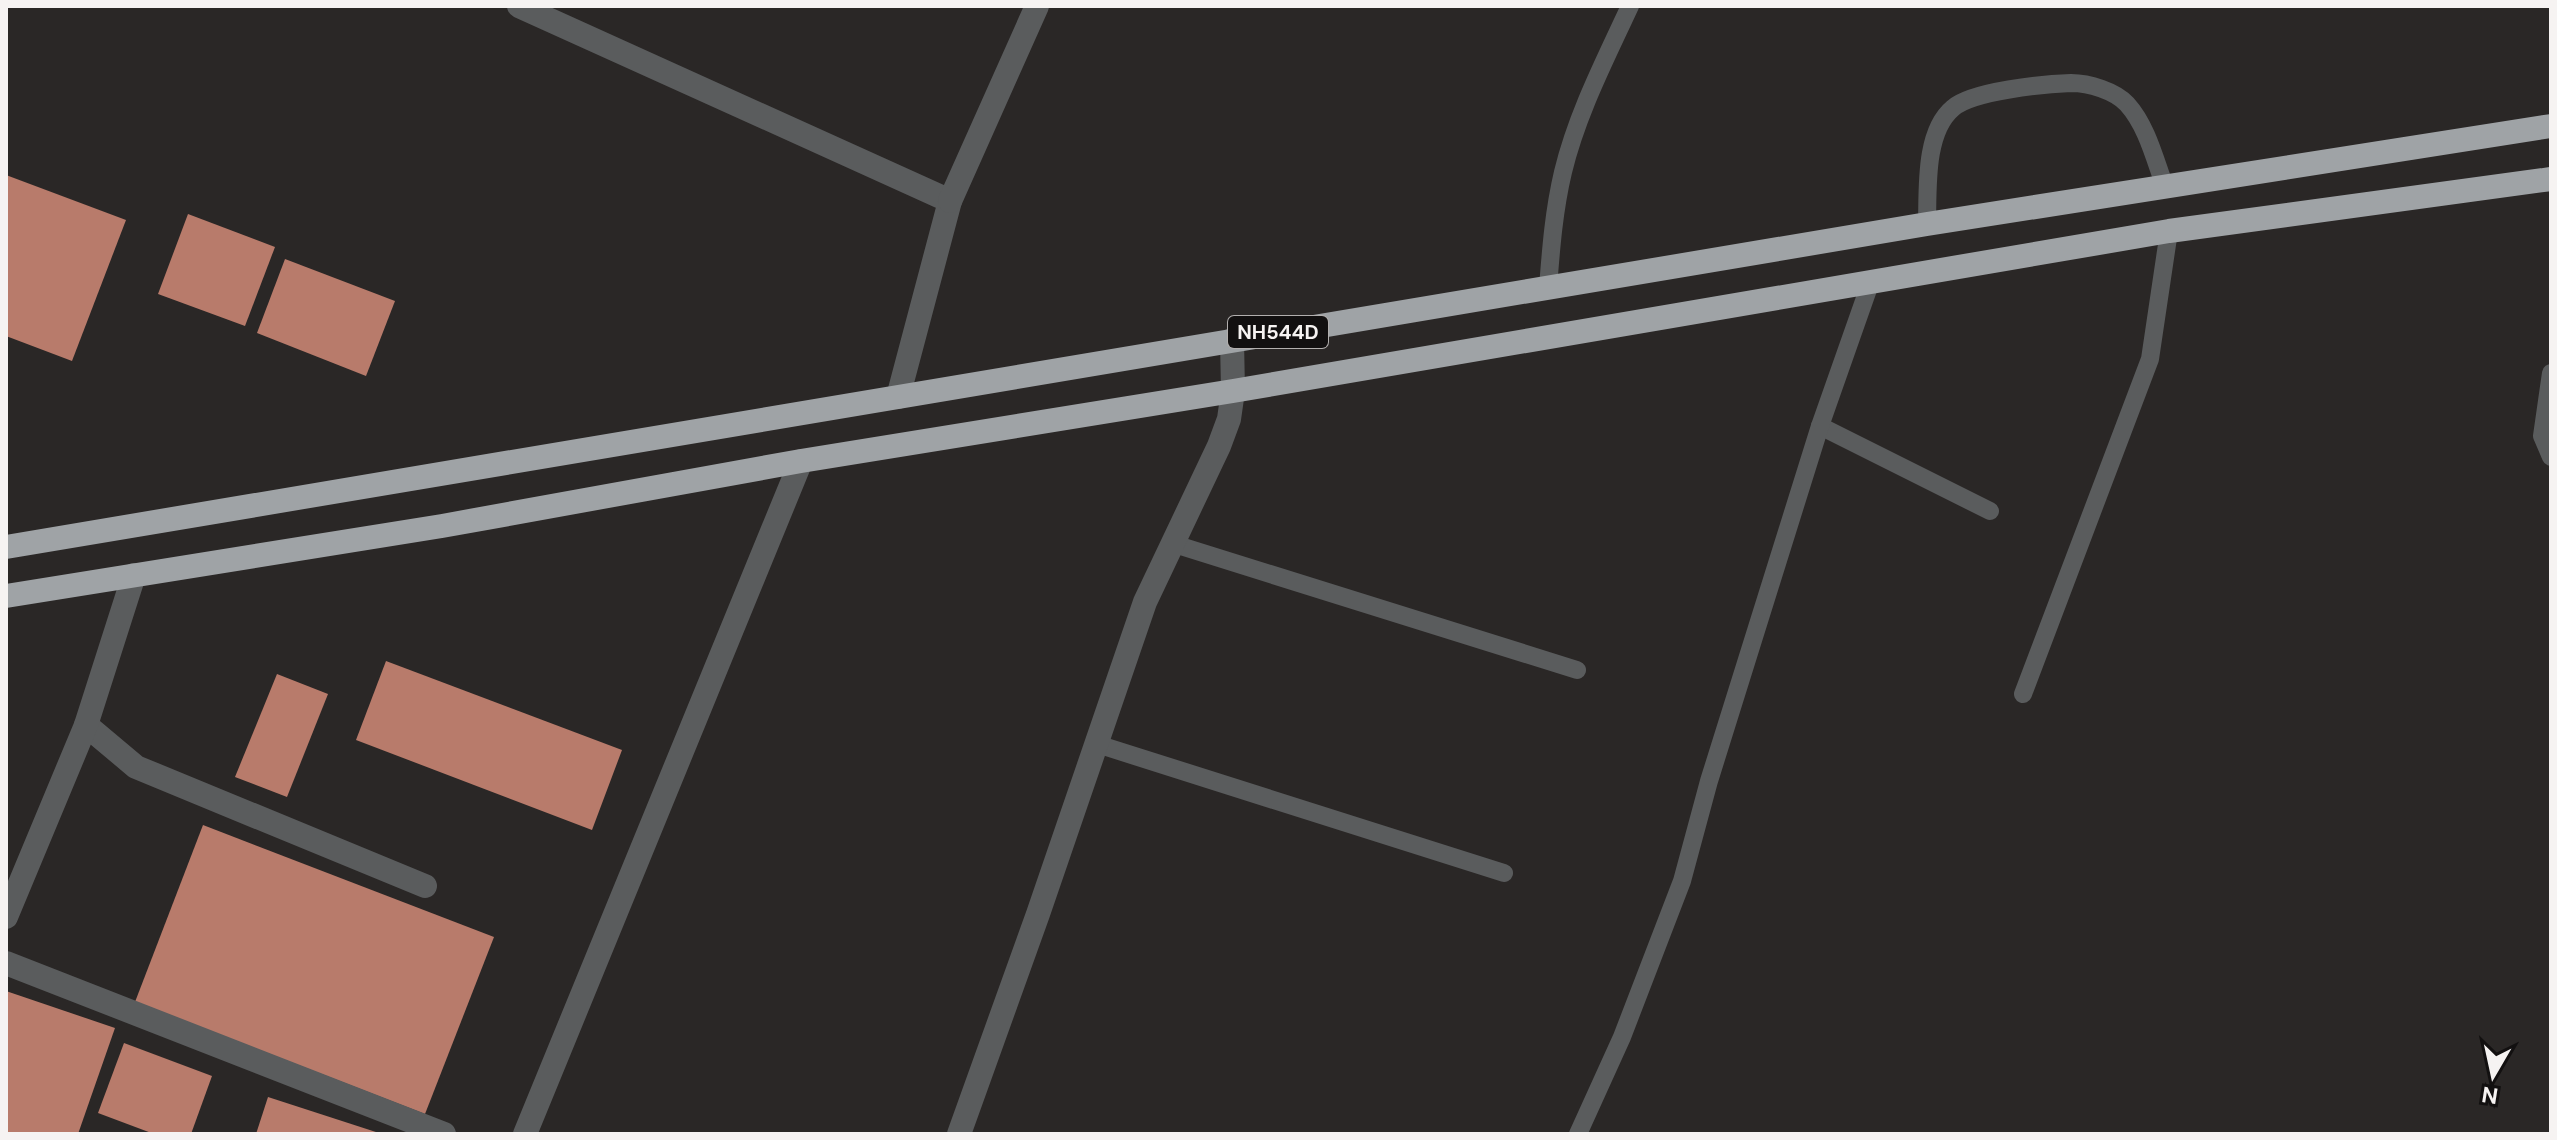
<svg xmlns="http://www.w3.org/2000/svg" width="2557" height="1140" viewBox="0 0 2557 1140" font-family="'DM Sans',sans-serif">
<rect width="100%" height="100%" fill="#2a2726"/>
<g fill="#b87b6b">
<polygon points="6,175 126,220 72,361 6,336"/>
<polygon points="188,214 275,247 245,326 158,294"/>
<polygon points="285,259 395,301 366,376 257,333"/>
<polygon points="386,661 622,750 592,830 356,740"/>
<polygon points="277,674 328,694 287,797 235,777"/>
<polygon points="203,825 494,937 425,1114 135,1002"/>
<polygon points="6,991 115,1028 78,1134 6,1134"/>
<polygon points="124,1043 212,1076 191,1134 154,1134 98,1113"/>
<polygon points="268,1097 379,1133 379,1134 256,1134"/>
</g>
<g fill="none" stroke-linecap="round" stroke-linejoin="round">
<g stroke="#5a5c5d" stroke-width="18">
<path d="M1927,224C1928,190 1924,132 1953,108C1972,91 2044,84 2071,83C2089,83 2115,91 2127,104C2147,126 2155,160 2165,187"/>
<path d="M1548,288C1551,248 1554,210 1563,172C1577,114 1605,60 1630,6"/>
<polyline points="2551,373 2542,436 2551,457"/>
<polyline points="1820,426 1990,511"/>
<polyline points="1171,543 1577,670"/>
<polyline points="2023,694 2150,359 2169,231"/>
<polyline points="1097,744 1504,873"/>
<polyline points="1578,1134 1622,1037 1682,881 1709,781 1820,426 1871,281"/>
</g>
<g stroke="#5a5c5d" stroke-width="24">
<polyline points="519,6 950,201 898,397"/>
<polyline points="950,201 1037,6"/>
<polyline points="86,725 136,767 425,886"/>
<polyline points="6,917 86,725 134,575"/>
<polyline points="6,963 444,1134"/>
<polyline points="525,1134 801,461"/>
<polyline points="959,1134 1038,914 1145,602 1219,446 1229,419 1233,391 1232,340"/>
</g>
<g stroke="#9fa3a6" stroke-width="24">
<polyline points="6,547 1927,224 2551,126"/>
<polyline points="6,596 442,526 801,461 1233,391 2169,231 2551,179"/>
</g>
</g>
<g text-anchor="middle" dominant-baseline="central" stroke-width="7" stroke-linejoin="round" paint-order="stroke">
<rect fill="#121010" stroke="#b2afae" stroke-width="2" x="1228" y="316" width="100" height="32" rx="6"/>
<g font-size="20" font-weight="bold" fill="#f6f3f2">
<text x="1278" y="332">NH544D</text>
</g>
</g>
<rect width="2557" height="1140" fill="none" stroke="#f6f3f2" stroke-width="16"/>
<g transform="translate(2493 1076) rotate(189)" stroke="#121010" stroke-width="6" paint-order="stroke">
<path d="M0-6L14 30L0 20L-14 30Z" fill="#f6f3f2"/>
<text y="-12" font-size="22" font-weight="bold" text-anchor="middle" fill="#f6f3f2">N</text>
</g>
</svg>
